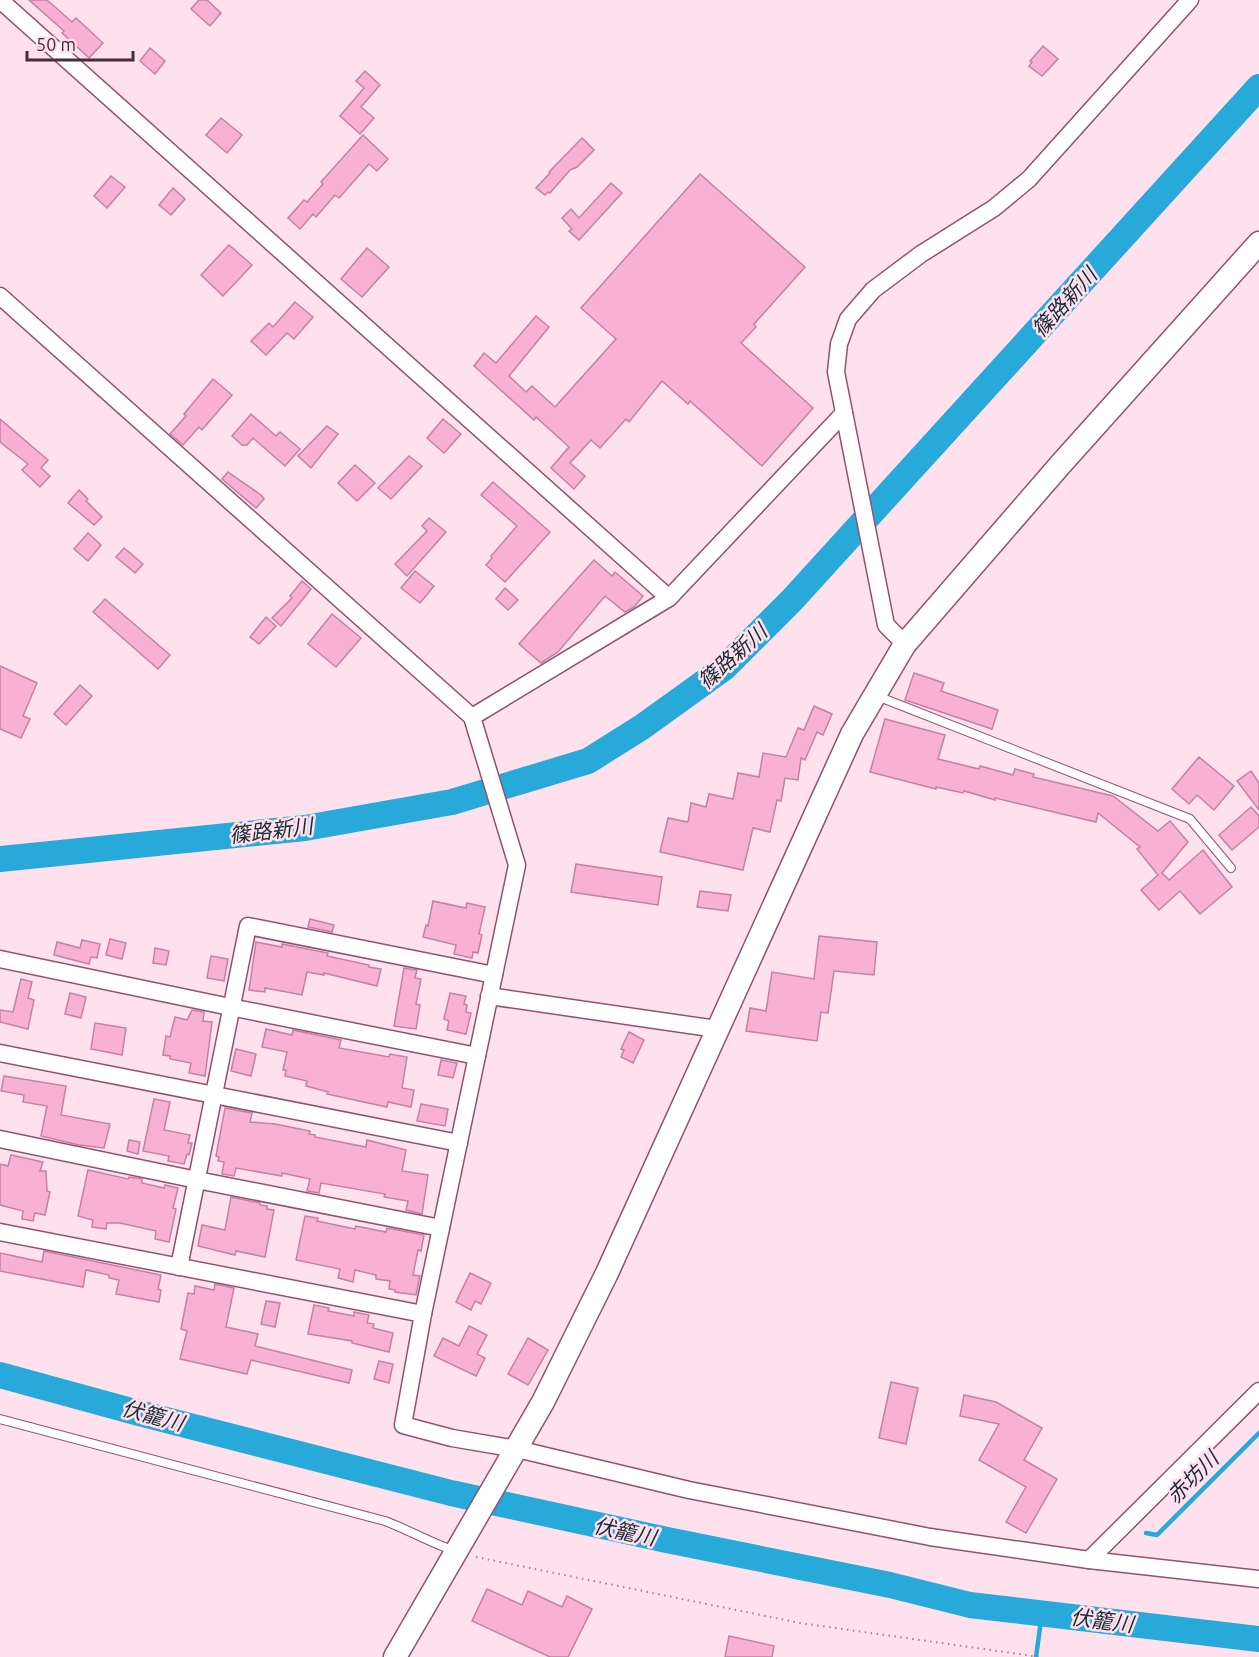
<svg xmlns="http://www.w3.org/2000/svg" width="1259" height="1657" viewBox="0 0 1259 1657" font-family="Ubuntu,'Noto Sans JP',sans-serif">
<rect width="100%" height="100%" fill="#ffe1ee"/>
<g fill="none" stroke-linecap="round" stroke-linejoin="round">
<g stroke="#27aada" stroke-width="4.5">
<polyline points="1146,1533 1157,1535 1259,1433"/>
<polyline points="1036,1657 1042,1613"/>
</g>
<g stroke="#27aada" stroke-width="26">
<polyline points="0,859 305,828 452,802 588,761 642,727 724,668 792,600 1259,87"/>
<polyline points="0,1375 135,1412 451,1493 667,1540 890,1585 970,1605 1259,1639"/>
</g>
</g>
<g fill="#f8b1d2" stroke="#c481a1" stroke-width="1.5">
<polygon points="29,0 47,0 72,22 76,18 103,43 89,58 62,33 64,31"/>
<polygon points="199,0 207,0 221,13 210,26 191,9"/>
<polygon points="1043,46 1058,59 1042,76 1029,66 1032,62 1030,61"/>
<polygon points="150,48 165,61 155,74 140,61"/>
<polygon points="365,71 380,85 361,107 374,118 360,134 340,116 364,88 356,81"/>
<polygon points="221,118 242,135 227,153 206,135"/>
<polygon points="363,135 388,159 377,171 369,164 339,198 335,195 316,217 313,214 300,229 288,218 304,200 307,202 323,184 321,182"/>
<polygon points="582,138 594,150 577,167 570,170 550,193 548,192 545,195 536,188 550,173 549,172"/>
<polygon points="700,174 805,267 754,324 756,327 741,343 813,408 762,466 690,401 688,404 662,381 629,422 626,419 600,448 591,440 570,463 585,476 574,489 551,468 569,447 536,417 534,420 474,366 484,353 496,363 536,316 549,327 509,376 526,392 532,386 555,407 616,339 581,308"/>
<polygon points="111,176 125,187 107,208 94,196"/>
<polygon points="611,183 622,193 579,240 569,231 572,229 562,218 571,209 579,218"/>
<polygon points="173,188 185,199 171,215 159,205"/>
<polygon points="229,245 252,265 223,296 201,275"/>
<polygon points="367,248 389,267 362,297 341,279"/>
<polygon points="295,302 313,317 294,339 287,333 266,355 251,341 269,323 273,327"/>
<polygon points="213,379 232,395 202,430 199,427 183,445 170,434 186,416 184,414"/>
<polygon points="251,414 276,436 280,432 300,449 285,466 253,438 247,445 242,445 232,436"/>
<polygon points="0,419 48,460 41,468 50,476 40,487 22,470 28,464 0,442"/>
<polygon points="443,419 461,434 444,453 427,438"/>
<polygon points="327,426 338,434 311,468 298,456"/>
<polygon points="409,456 422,466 391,499 378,488"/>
<polygon points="355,465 375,483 357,501 338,483"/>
<polygon points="228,472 261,495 264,499 256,508 222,479"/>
<polygon points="493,482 550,532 505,582 486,565 492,558 491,556 517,526 481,495"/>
<polygon points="79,490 88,499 86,501 102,517 94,525 68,503"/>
<polygon points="429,518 446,532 407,576 395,564 427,531 422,526"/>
<polygon points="88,533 101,545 88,561 74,549"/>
<polygon points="124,548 143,564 135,573 116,557"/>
<polygon points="594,560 612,576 615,572 643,596 634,607 625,612 605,596 558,652 541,663 519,644"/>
<polygon points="415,571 434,586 420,603 401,588"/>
<polygon points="302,581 311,589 281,626 272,618 292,598 290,596"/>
<polygon points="505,588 518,600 508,610 496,599"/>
<polygon points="105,599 170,655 158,669 93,612"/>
<polygon points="332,614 361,638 336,667 308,644"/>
<polygon points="266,617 276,626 259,644 250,637"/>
<polygon points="0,666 37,683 23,716 30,719 21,738 0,729"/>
<polygon points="914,673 944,683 941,691 998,710 992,729 905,700"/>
<polygon points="80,685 92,696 66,725 54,714"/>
<polygon points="814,706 832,714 823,735 817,732 805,760 801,758 798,780 785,778 781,801 777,800 770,832 753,828 743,870 660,852 668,818 688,822 691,803 706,807 709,794 733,799 738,773 759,777 763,753 786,757 798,728 804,730"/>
<polygon points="885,719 945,735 938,759 979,769 980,766 1013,775 1015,769 1034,774 1033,777 1113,796 1158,831 1170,821 1188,842 1162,873 1169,880 1203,850 1232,887 1200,914 1180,891 1159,910 1141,890 1158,875 1137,849 1140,847 1098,813 1096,822 995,798 995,800 964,791 963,793 936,787 936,789 870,772"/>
<polygon points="1199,757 1234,786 1214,810 1197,795 1189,804 1172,789"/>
<polygon points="1251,771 1259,783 1259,810 1237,781"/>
<polygon points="1251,807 1259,816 1259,827 1232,850 1219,835"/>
<polygon points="576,864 662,877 658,905 571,892"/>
<polygon points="700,891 731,895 728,911 697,907"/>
<polygon points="433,901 466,908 467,903 485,907 479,934 482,935 478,953 473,952 472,958 454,954 456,945 423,937 426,925 428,926"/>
<polygon points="310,919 334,925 332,932 308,927"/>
<polygon points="819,936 877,942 874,975 834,971 828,1013 821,1012 817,1041 746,1031 750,1008 766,1011 772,972 814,979"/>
<polygon points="110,939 126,943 122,959 106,955"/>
<polygon points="82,940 100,944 97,958 91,957 89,964 54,955 57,942 80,948"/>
<polygon points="256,942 282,947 282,944 328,953 327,956 369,965 369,967 381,969 377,986 324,973 324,975 307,972 302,995 265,988 265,992 249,990"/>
<polygon points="155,948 169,951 166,965 153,963"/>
<polygon points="211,956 228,959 224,981 207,978"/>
<polygon points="404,968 417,970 415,978 421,979 416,1004 420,1005 416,1029 394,1026"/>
<polygon points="21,979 32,982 28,998 34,1000 28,1029 0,1022 0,1010 13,1012"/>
<polygon points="70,993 86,997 81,1018 65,1014"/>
<polygon points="450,993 466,996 464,1004 467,1005 466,1012 471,1013 466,1034 447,1030 449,1021 444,1019"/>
<polygon points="192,1010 204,1012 203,1021 212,1022 205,1076 189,1073 191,1063 170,1059 170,1056 163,1055 166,1036 170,1037 175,1017 187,1020"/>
<polygon points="95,1023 126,1028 122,1055 91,1049"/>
<polygon points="266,1029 292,1035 293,1030 341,1040 339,1048 389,1057 390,1054 407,1057 402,1088 414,1090 411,1107 388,1102 387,1107 327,1094 328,1092 306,1086 307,1081 285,1076 286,1070 283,1070 287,1052 262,1047"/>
<polygon points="629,1032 644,1040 633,1063 621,1057 624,1050 621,1049"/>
<polygon points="236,1049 256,1054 251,1076 231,1071"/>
<polygon points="441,1060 457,1063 453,1078 438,1075"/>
<polygon points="4,1076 66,1086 61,1115 110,1124 104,1148 79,1145 41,1136 47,1106 23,1102 24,1095 1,1091"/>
<polygon points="154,1099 170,1102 164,1130 190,1135 188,1143 192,1143 189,1155 187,1154 184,1164 168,1161 169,1156 143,1151"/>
<polygon points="421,1104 448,1109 445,1126 417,1121"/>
<polygon points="225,1108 252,1113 250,1122 275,1124 310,1131 309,1134 315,1135 315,1137 366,1147 367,1140 406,1150 402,1171 428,1175 422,1214 406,1210 408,1201 384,1197 385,1194 321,1183 319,1193 307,1191 310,1179 282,1173 282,1176 236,1168 234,1176 222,1174 224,1162 218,1161 219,1157 216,1156"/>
<polygon points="129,1140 140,1142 138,1154 127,1151"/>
<polygon points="11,1155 43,1162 40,1171 46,1171 47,1191 50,1192 45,1215 35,1213 33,1221 22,1219 23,1211 0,1205 0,1164 8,1166"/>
<polygon points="88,1170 128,1179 129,1177 142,1179 142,1183 164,1188 165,1185 178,1188 173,1208 176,1209 169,1242 155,1239 156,1231 120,1223 107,1223 106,1229 92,1227 93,1220 78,1216"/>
<polygon points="231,1197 260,1203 260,1205 267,1206 267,1209 274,1210 265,1257 236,1251 235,1255 198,1246 202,1225 225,1230"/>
<polygon points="305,1216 318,1218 317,1221 350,1228 355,1229 356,1226 386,1232 387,1228 424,1235 421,1251 418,1250 413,1275 420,1276 416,1295 395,1292 395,1290 389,1289 390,1281 376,1279 376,1275 355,1270 353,1282 338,1278 340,1269 296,1260"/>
<polygon points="44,1251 161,1275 158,1289 161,1290 159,1302 116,1294 119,1280 109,1278 109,1275 86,1270 83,1287 0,1271 0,1253 42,1262"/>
<polygon points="470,1273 491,1283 481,1304 475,1301 471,1310 456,1302"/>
<polygon points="215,1284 234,1288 226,1327 258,1334 255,1346 352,1370 349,1383 251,1360 247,1374 180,1359 187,1331 181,1329 188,1293 194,1294 195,1286 214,1290"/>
<polygon points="266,1301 280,1303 275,1327 261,1324"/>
<polygon points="314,1305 329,1308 328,1311 354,1316 354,1312 369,1315 367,1323 374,1324 373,1328 393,1333 389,1352 352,1343 352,1341 308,1334"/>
<polygon points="469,1326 487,1335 477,1354 485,1358 476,1376 434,1356 443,1338 459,1346"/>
<polygon points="528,1338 548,1350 528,1385 508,1374"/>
<polygon points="379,1361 393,1364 389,1383 374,1379"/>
<polygon points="891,1382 918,1388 906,1444 879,1438"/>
<polygon points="964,1395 996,1402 1042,1428 1024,1460 1057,1479 1026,1533 1006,1522 1026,1487 979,1460 999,1424 960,1416"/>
<polygon points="487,1589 522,1605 528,1591 562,1607 567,1596 592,1609 568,1657 550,1657 472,1621"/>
<polygon points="729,1636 774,1646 772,1657 725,1657"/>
</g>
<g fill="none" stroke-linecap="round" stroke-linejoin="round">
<g stroke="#915272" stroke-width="10">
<g id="lane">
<polyline points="877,696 1190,819 1231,868"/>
<path d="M0,1419L385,1521C409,1530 431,1543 455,1551"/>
</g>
</g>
<g stroke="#915272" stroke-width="19">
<g id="street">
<polyline points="0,0 669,598"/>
<polyline points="0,296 472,717 517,865 423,1314 403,1425 452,1438 517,1449 689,1490 930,1537 1089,1560 1259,1579"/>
<polyline points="905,644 886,625 836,372 839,344 848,319 873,290 921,254 994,208 1029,179 1190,0"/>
<polyline points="472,717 669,598 844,413"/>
<polyline points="0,959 230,1007 477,1056"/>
<polyline points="489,996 717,1029"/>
<polyline points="0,1053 459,1143"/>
<polyline points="0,1139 197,1180 441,1228"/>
<polyline points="0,1232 423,1314"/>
<polyline points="179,1267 248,926 494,975"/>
<polyline points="1089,1560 1259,1391"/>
</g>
</g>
<g stroke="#915272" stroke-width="25">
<polyline id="secondary" points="395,1657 543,1402 607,1273 852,734 905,644 1060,465 1259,243"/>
</g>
<polyline stroke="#9e818f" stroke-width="2" stroke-dasharray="1.5 4.5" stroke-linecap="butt" points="476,1557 800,1623 1040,1657"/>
<use href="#lane" stroke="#fff" stroke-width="8"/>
<use href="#street" stroke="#fff" stroke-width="16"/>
<use href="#secondary" stroke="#fff" stroke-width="22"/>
</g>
<g text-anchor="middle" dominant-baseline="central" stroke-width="5" stroke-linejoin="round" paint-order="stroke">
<g font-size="21" font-style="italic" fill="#182c36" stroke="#ffe1ee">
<text transform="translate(1064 302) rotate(-48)">篠路新川</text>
<text transform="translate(732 656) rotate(-42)">篠路新川</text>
<text transform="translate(271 830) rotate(-7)">篠路新川</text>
<text transform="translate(153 1415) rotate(15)">伏籠川</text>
<text transform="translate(1192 1477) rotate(-45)">赤坊川</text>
<text transform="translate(625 1531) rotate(12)">伏籠川</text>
<text transform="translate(1102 1620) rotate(7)">伏籠川</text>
</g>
</g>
<path d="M27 51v9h106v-9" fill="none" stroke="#482c3a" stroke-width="3"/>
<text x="36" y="51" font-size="18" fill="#482c3a" stroke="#ffe1ee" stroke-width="4.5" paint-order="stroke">50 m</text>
</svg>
